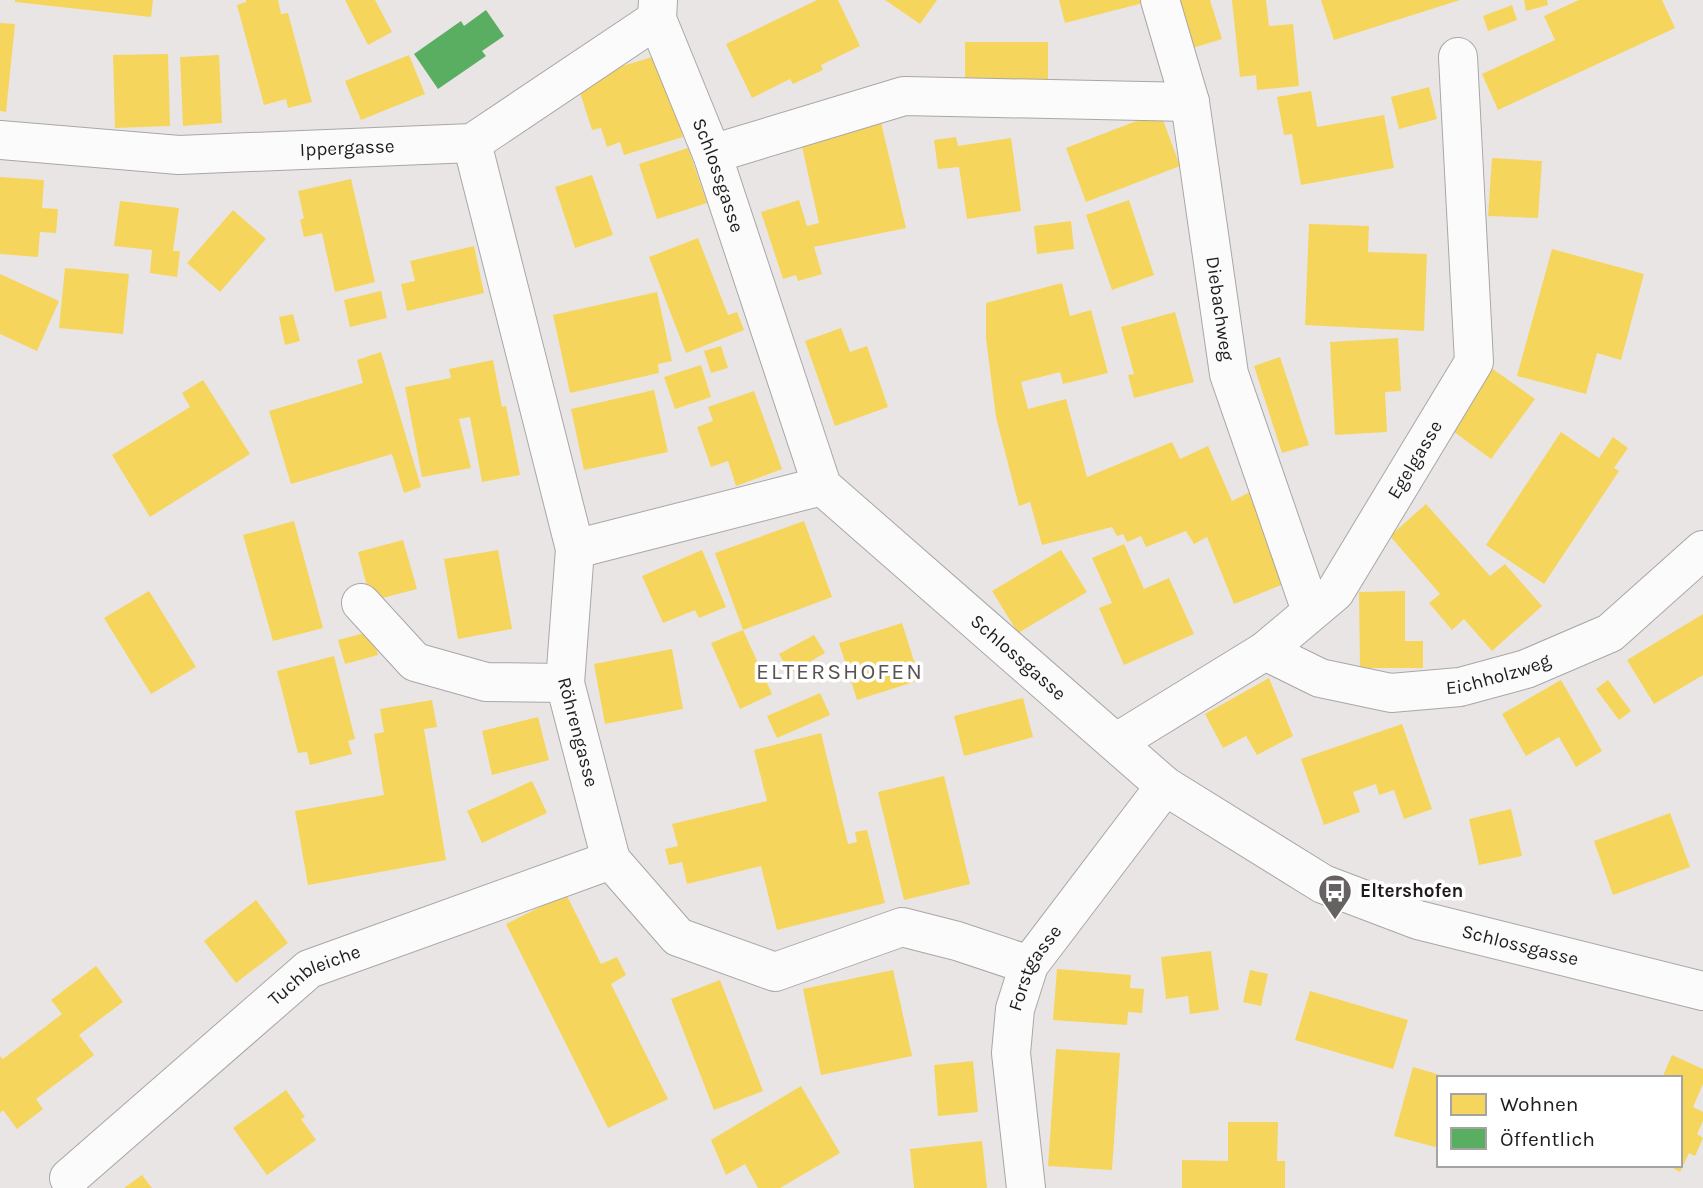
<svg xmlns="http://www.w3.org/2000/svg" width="1703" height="1188" viewBox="0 0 1703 1188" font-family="Karla,sans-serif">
<rect width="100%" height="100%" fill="#e9e5e4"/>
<g fill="#f6d55c">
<polygon points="15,0 153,0 151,17 15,2"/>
<polygon points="246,0 278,0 281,14 288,13 312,102 288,108 286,99 264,105 237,5 246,2"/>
<polygon points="345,0 375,0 392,32 368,45"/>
<polygon points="817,0 838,0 860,46 821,65 823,70 793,84 790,79 752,98 726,44"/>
<polygon points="885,0 937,0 920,24"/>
<polygon points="1059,0 1151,0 1151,1 1065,23"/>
<polygon points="1175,0 1210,0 1222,39 1189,49"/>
<polygon points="1232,0 1266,0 1269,26 1293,24 1299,86 1257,90 1256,75 1240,77"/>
<polygon points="1321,0 1460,0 1334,40"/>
<polygon points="1524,0 1547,0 1548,5 1526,11"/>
<polygon points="1579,0 1662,0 1675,28 1498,110 1482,74 1555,40 1544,16"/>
<polygon points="1512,5 1517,20 1488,31 1483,16"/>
<polygon points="0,23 15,24 6,112 0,111"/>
<rect x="965" y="42" width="83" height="50"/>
<polygon points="168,54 170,126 115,128 113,55"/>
<polygon points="219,55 222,123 183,126 180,57"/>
<polygon points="409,55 425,94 361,120 345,81"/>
<polygon points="659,55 683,137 624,155 620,142 607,147 601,128 592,130 576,80"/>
<polygon points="1429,87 1437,119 1399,129 1391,97"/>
<polygon points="1311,91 1317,127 1384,115 1394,168 1301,185 1292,134 1284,135 1277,97"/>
<polygon points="1160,112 1180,166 1086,202 1066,148"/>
<polygon points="879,114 906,228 814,247 822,274 798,281 796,275 783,279 761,212 799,200 807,226 819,223 799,133"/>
<polygon points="956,137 958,146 1011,138 1021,211 967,219 959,167 938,169 934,140"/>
<polygon points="688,148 707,203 657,219 639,164"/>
<polygon points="1492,158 1542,161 1538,218 1488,216"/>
<polygon points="592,175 613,235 575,248 555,187"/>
<polygon points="0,177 44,180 42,208 58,209 56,233 40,232 38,257 0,254"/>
<polygon points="351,179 375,282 335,292 322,233 304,237 300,220 304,218 298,191"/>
<polygon points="1129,200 1154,275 1112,290 1086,215"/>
<polygon points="120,201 179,208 173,251 180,251 177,277 150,273 152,250 114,246"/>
<polygon points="233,210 266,239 220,292 187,263"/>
<polygon points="1071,221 1074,249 1037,254 1034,226"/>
<polygon points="1309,224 1369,226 1368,252 1427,254 1424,331 1305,325"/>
<polygon points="698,238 728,315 737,312 744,330 686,353 649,257"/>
<polygon points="474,246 484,293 407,311 401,284 415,281 410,261"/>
<polygon points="1552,249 1644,274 1621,360 1597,353 1586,394 1517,376"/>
<polygon points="65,268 129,274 123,334 59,328"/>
<polygon points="0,274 59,301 37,351 0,334"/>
<polygon points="1062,283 1070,316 1091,310 1108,373 1063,384 1060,372 1021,382 1028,409 1066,399 1087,477 1172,442 1180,459 1208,446 1232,501 1250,492 1289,582 1234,604 1207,537 1194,544 1186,531 1146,547 1141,536 1127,542 1123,534 1117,536 1112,527 1042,545 1030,502 1019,506 996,417 986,338 986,303"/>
<polygon points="381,291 387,318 350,327 344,300"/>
<polygon points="657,292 672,361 658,364 659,373 570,393 553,315"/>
<polygon points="1175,312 1194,382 1134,398 1128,375 1134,374 1121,327"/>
<polygon points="293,314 300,341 285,345 279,317"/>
<polygon points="841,328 850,352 867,346 888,407 835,426 805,341"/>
<polygon points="1398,338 1401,391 1385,392 1387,432 1335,435 1330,342"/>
<polygon points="721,346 728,368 711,373 704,351"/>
<polygon points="381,352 421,487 404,493 392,454 291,484 269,411 363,383 357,360"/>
<polygon points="1280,357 1309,445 1282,453 1254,366"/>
<polygon points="493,360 502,407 506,406 520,475 482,482 470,417 459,419 471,468 422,477 405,387 451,378 449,369"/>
<polygon points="701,365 711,397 675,409 664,377"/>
<polygon points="1490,367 1535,399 1491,459 1446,426"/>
<polygon points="203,380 250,454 150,517 112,455 190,407 182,393"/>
<polygon points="654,390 668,452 584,470 571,409"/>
<polygon points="754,391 782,469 736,486 728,461 711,467 697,427 713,421 708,407"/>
<polygon points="1561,432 1599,458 1613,437 1628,448 1614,468 1619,471 1544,584 1486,545"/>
<polygon points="1426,504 1490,576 1505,564 1542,606 1492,651 1464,619 1452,630 1429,603 1440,594 1390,536"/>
<polygon points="294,521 323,628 273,641 243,535"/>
<polygon points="804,521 832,597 743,630 715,553"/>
<polygon points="403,540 417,589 371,601 358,552"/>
<polygon points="1124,544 1144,589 1169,578 1194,634 1124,665 1099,608 1112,603 1092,558"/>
<polygon points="498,550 512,629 458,639 444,559"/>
<polygon points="702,550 726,607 699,618 695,610 663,623 642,576"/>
<polygon points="1061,550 1087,592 1018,633 992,591"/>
<polygon points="149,591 196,667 151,694 104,618"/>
<polygon points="1405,591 1405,641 1423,641 1423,668 1360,668 1359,592"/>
<polygon points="1703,614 1703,675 1654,704 1627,660"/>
<polygon points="902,623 920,680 857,700 839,643"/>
<polygon points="743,630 772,694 740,709 711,643"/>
<polygon points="372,631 378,655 345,664 338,640"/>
<polygon points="814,635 825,653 790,673 779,654"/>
<polygon points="672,649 683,709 605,724 594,664"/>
<polygon points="334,656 355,739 348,741 352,754 310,765 307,752 298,753 277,671"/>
<polygon points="1269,678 1293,736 1257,755 1246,736 1223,748 1205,714"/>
<polygon points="1561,680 1602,751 1576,767 1559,737 1526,756 1502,714"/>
<polygon points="1608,680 1631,711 1619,720 1596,689"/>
<polygon points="820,693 830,715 777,738 767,716"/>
<polygon points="1023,698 1033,737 964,756 954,716"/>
<polygon points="432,700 437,727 424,729 446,860 308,885 295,811 384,795 374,734 384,732 380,709"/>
<polygon points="538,717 549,760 492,775 482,731"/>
<polygon points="1402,724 1432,809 1404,819 1394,790 1379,795 1376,784 1353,792 1360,812 1324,825 1301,759"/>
<polygon points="821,733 848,844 857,842 855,832 867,830 885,903 777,930 761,866 687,884 682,862 669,865 665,849 678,846 672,824 767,801 754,750"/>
<polygon points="944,776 970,884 904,900 878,792"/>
<polygon points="532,781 547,813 482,843 467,811"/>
<polygon points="1511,809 1522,856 1479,865 1469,819"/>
<polygon points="1670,813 1690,867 1613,895 1594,841"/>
<polygon points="566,894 601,964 617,957 626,975 611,984 668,1099 608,1128 506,924"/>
<polygon points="256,900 288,943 236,983 204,941"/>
<polygon points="1211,951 1219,1010 1190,1014 1188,996 1166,999 1161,957"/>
<polygon points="96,966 123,1002 79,1035 94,1055 36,1099 43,1109 17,1129 3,1110 0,1113 0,1056 3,1059 62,1014 51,1000"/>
<polygon points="1057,969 1131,975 1130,988 1144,989 1142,1013 1128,1012 1127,1025 1053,1020"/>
<polygon points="893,970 912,1056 821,1075 803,989"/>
<polygon points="1250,970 1268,974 1261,1006 1243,1002"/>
<polygon points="720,980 763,1091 714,1110 671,999"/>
<polygon points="1310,991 1408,1020 1393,1069 1295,1040"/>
<polygon points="1056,1049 1120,1053 1112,1170 1048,1166"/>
<polygon points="1672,1055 1703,1069 1703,1084 1693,1107 1703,1112 1703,1121 1697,1134 1703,1138 1695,1156 1689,1153 1680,1172 1668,1165 1680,1165 1680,1078 1662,1078"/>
<polygon points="973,1061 978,1112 938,1116 934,1065"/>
<polygon points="1413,1067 1447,1077 1439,1078 1439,1148 1394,1136"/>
<polygon points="801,1086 840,1153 780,1188 758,1188 745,1164 726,1175 711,1140"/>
<polygon points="286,1090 305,1117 301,1119 316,1140 267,1175 233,1128"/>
<polygon points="1228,1122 1278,1122 1277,1161 1285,1161 1285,1188 1182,1188 1182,1160 1228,1161"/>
<polygon points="982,1141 987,1188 914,1188 910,1149"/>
<polygon points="142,1175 152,1188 124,1188"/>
</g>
<polygon fill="#5aae61" points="486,10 504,36 482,51 486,56 438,89 414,54 461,21 464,26"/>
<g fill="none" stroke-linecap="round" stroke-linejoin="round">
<g stroke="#a9a6a6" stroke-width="40">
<g id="minor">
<path id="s1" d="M658,0L657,19L712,154L822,486L1165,786L1323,884L1418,920L1703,991"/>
<path id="s2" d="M1160,0L1190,102L1229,374L1311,611"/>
<path id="s3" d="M0,140L179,155L472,143L657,19"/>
<path id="s4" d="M472,143L575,549L565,683L611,860L678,937L775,972L902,927L957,941L1029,965"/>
<polyline points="712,154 904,96 1190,102"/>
<polyline points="575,549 822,486"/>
<polyline points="361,603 415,662 486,682 565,683"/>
<path id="s5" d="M1265,651L1320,678L1391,693L1460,687L1526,669L1610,633L1703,550"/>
<path id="s6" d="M1117,742L1265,651L1335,592L1474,362L1458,57"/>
<path id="s7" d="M69,1178L309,969L611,860"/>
<path id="s8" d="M1026,1188L1011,1053L1015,1009L1029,965L1165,786"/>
</g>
</g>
<use href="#minor" stroke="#fcfbfb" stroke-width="38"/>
</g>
<defs>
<g id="bus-pin" transform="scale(1.75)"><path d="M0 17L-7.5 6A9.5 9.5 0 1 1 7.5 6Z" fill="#666262" stroke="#fff"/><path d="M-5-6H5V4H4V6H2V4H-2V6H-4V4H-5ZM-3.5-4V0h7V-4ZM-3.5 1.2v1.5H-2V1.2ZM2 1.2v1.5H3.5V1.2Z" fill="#fff"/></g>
</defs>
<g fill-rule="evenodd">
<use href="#bus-pin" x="1335" y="891"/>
</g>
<g text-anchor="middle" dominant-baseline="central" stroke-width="7" stroke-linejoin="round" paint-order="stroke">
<g font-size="19" fill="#1f1c1c" stroke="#fff">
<text stroke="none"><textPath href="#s3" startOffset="348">Ippergasse</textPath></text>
<text stroke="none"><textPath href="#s1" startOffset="187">Schlossgasse</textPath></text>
<text stroke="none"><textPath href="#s2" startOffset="315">Diebachweg</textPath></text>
<text stroke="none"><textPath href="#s6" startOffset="420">Egelgasse</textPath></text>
<text stroke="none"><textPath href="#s1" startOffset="775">Schlossgasse</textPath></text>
<text stroke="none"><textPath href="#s5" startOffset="243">Eichholzweg</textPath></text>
<text stroke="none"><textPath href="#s4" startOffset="604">Röhrengasse</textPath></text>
<text stroke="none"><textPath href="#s1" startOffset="1363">Schlossgasse</textPath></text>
<text stroke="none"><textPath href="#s8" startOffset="226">Forstgasse</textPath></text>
<text stroke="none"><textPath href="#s7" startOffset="320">Tuchbleiche</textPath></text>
</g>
<g font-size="19" font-weight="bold" fill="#1f1c1c" stroke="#fff" text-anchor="start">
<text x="1360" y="891">Eltershofen</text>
</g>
<g font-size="23" letter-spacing="2" fill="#595453" stroke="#fff">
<text x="840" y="671">ELTERSHOFEN</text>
</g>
</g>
<rect x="1437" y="1076" width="245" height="91" fill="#ffffff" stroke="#a5a4a4" stroke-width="2"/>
<rect x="1451" y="1094" width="35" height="21" fill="#f6d55c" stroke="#a5a4a4" stroke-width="2"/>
<text x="1500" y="1111" font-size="21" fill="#1f1c1c">Wohnen</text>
<rect x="1451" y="1128" width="35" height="21" fill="#5aae61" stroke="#a5a4a4" stroke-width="2"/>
<text x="1500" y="1146" font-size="21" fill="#1f1c1c">Öffentlich</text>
</svg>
